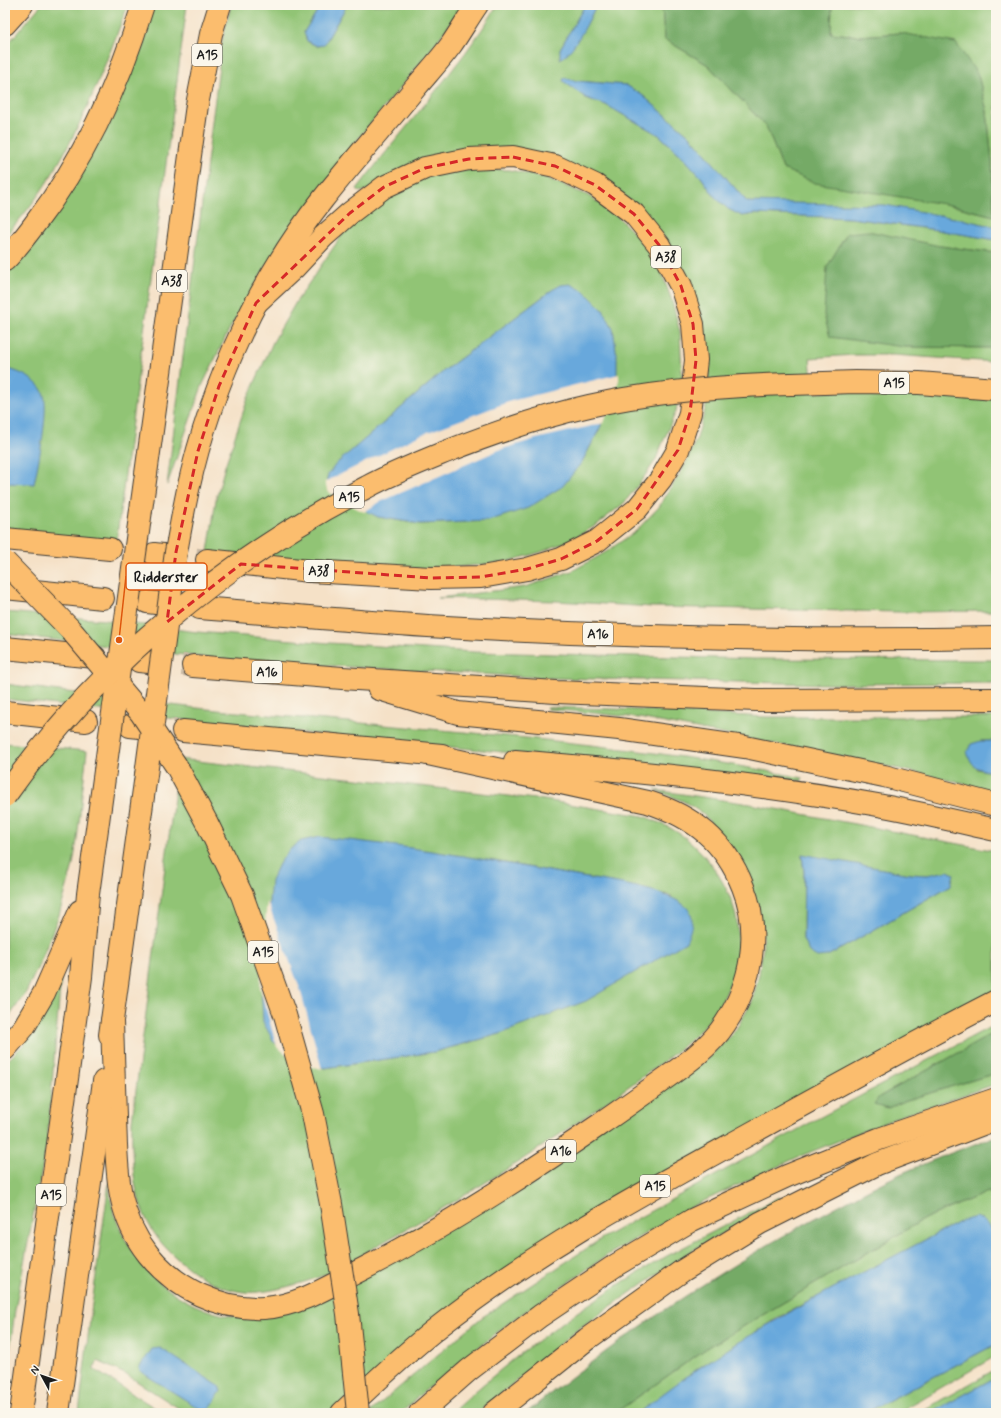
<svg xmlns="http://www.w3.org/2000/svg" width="1001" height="1418" viewBox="0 0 1001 1418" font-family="Mynerve,sans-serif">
<rect width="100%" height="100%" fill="#fbf7ec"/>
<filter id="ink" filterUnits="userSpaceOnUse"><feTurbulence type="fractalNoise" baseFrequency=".025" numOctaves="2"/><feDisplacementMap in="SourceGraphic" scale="8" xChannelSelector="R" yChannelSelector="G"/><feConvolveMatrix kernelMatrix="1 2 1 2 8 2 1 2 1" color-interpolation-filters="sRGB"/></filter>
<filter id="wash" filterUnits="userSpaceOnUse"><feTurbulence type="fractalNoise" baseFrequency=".012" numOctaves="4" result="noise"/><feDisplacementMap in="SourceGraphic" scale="16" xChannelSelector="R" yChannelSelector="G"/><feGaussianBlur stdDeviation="0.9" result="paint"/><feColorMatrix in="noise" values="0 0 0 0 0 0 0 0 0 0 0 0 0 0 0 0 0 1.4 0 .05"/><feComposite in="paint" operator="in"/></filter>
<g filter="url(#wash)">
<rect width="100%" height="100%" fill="#f5e1c7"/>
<g fill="#91c475" stroke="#567048" fill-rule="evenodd">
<path d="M41,5H128C97,86 66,172 5,236V47Z"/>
<polygon points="150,5 187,5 116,543 5,531 5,483 14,483 8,369 5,370 5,270 36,237"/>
<polygon points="231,5 321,5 304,32 307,41 317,46 324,45 347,5 464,5 426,56 353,145 265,268 231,326 202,386 167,485 222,42"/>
<path d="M498,5H585L560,49L588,22L596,5H662L664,39L708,65L766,126L783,169L950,205L994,216L992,162L987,111L978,75L901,33L859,36L831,33L832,5H995L996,7V227L965,220L928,214L747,202L690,136L642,95L626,85L577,81L565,78L586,98L606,105L659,135L682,156L701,177L715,197L742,216L754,214L851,218L937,230L996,240V253L940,246L904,347L996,348V362L893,355H854L810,358L813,393L855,390L996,398V611L899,612L652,607L556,601L438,598L525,587L572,571L606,552L636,531L659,507L684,467L697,438L707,403L709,370H703L695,301L675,251L651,222L514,150L360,192L357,189C404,127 457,71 498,5Z"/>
<path d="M474,169L510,170L546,178L587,195L614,213L637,236L659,266L672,301L680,332L682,376L676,411L655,461L642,480L624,503L598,524L575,538L541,552L506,562L458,567L414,569L208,552L216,499L225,466L248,398L273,342L296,302L344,232L370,207L407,183L437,173ZM552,290L617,380L600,428L582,462L488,521L420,524L378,517L336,464L445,370Z"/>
<polygon points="5,612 105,620 197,632 329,643 474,652 757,659 996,660 996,683 832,684 551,678 281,663 210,658 5,634"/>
<path d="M5,684C69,692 133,701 197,708C399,729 603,737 803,778L802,781L254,728L5,699Z"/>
<polygon points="548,707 642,710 766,717 996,717 996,741 981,741 977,769 996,773 996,792 928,775 828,754 639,718 593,713 548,709 546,708"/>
<polygon points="5,743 87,751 77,840 73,865 59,915 39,965 26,992 5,1023"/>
<path d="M179,759L544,800L643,816C656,821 668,826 680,834C705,850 731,888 736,917C742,949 734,984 716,1011C694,1043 650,1071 618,1094C581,1119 545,1146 507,1169C468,1194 428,1217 387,1240C368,1250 349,1264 329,1273C311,1281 279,1290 259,1292C230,1295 202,1280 180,1261C134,1224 131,1176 132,1121ZM489,860L631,886L672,896L500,1034L434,1052L325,1068Z"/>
<path d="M655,790L750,804L996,851V994L626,1196L346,1399L331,1413H186L127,1375L98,1361L93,1369L163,1413H140L138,1412L137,1413H79L91,1311L109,1182C110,1191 110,1201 113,1209C128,1262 171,1303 224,1315C236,1317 249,1317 261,1317L703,1063L735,1031L752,1002L759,974L763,948L762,926L720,834L702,813L683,801ZM802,855L910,874L927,875L951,885L844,947L827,956L803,939L804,872Z"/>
<polygon points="61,977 47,1143 15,1310 5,1388 5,1063 24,1044 27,1034"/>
<polygon points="996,1024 996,1032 879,1097 888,1108 907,1100 996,1073 996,1084 903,1115 798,1157 693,1206 606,1256 510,1322 422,1393 401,1413 369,1413 481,1318 604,1237 817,1119"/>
<polygon points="988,1192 996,1196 996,1240 991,1228 961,1221 777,1318 700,1367 638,1413 615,1413 707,1348 926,1218"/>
<path d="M779,1197L780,1200L686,1254L578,1329L478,1413H451C516,1353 589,1300 667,1256C704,1236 742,1217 779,1197Z"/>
<polygon points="996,1344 996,1356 897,1413 865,1413"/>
<polygon points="996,1369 996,1377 931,1413 918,1413"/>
</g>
<g fill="#74aa66" stroke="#486341">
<polygon points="662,5 832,5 831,33 859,36 901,33 956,43 978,75 987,111 992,162 994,216 950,205 815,183 783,169 766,126 708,65 664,39"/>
<polygon points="868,231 940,246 996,253 996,348 904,347 830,337 824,315 827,267 847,233"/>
<polygon points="996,1032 996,1073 907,1100 888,1108 874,1104 879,1097"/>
<path d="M996,1136V1196L988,1192L926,1218L707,1348L615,1413H526C615,1341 711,1275 812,1220C841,1204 870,1188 900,1174C932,1160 964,1148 996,1136Z"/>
</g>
<g fill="#68a8dc" stroke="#42627c">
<polygon points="321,5 347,5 324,45 317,46 307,41 304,32"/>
<path d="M585,5H596C590,19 574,52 560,59V49Z"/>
<polygon points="564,78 577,81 626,85 642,95 690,136 747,202 885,205 965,220 996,227 996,240 937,230 851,218 754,214 742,216 728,209 715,197 701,177 682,156 659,135 606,105 586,98 563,81"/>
<polygon points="570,284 584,291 603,310 613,328 617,357 617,380 600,428 582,462 563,486 528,508 488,521 420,524 378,517 339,497 326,483 328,475 336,464 445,370 552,290 561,285"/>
<path d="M8,369C21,372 37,380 43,392C50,408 38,465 34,484L5,483V370Z"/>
<path d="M981,741H996V773C979,769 973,770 967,752L971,744Z"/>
<path d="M319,837C405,845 490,860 576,876C603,881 665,888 685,906C697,916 691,930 686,942L586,1001L500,1034L434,1052L325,1068L302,1064L287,1054L274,1042L263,1022L261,984L271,881L279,864L289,850L301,841Z"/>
<polygon points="802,854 910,874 927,875 948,871 954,874 951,885 844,947 827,956 817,957 809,952 803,939 804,872"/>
<path d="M976,1217C988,1221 991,1229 996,1240V1344L865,1413H638C736,1334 850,1280 961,1221Z"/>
<polygon points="160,1348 219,1386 221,1391 209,1410 200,1409 141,1372 139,1368 152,1349"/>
<polygon points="996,1377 996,1413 931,1413"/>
</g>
<g fill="#f5e1c7">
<polygon points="619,374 619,380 604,423 536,439 499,450 380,502 364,512 338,499 328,491 325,484 325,482 420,435 511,401"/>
<polygon points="267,901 300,989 322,1069 301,1065 277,1047 260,988"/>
</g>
</g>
<g filter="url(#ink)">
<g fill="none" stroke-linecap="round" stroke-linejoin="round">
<g stroke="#cabaa5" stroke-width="22" stroke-dasharray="22 11" stroke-linecap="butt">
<polyline points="163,555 207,560"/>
<polyline points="149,662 193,666"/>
<polyline points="140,727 183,731"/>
</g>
<g stroke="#3d3a36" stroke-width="24">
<g id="highway">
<polyline points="5,24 22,5"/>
<path d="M5,260C16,249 25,237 34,225C85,159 119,85 143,5"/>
<polyline points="791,384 856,382 919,383 996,389"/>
<polyline points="141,510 197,105 211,34 220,5"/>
<path d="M183,514C204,402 252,289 323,199C353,161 385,125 416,87C427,74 440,60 451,45C460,32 468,18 477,5"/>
<polyline points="5,539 110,549"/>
<polyline points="154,554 163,555"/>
<polyline points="207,560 310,571 431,578 481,577 527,569 561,559 597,541 637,509 661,479 678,450 690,413 696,360 693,324 681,286 659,245 634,214 595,185 555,166 513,157 469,159 425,168 384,187 350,213 323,237 294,268 256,303"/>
<polyline points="5,588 103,598"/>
<polyline points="147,602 156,603"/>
<path d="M200,608C276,614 352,621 428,626C617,637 807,642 996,638"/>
<polyline points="5,648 95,657"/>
<polyline points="139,661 149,662"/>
<polyline points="193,666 342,678 556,692 756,700 996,699"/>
<polyline points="379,689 458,713 619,729 745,747 884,776 996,805"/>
<polyline points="5,712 86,721"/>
<polyline points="130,726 140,727"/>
<polyline points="183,731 442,755"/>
<path d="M515,761C634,771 754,783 872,804C913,811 955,821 996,830"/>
<path d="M112,1021C113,1053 114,1085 115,1117C117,1169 115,1212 148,1254C176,1289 220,1310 264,1308C296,1306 325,1289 353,1274C439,1231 520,1179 599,1125C621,1110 642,1095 663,1080C686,1064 710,1047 725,1024C752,984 761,932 743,887C725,841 694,817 648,802L428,754"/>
<polyline points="110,1035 146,775"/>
<polyline points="5,1049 24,1027 44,993 80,911"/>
<polyline points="21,1413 81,977 88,894 105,771"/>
<polyline points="58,1413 104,1081"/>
<path d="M342,1413C374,1383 406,1352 441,1325C530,1255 630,1200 728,1146C817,1097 906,1047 996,1001"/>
<polyline points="420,1413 469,1370 540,1316 616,1265 692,1220 787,1176 879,1139 996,1099"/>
<polyline points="494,1413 587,1339 682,1271 760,1223 877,1164 996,1119"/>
</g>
</g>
<use href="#highway" stroke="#fbbd6e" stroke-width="22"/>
<g stroke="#3d3a36" stroke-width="24" stroke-linecap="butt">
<g id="highway-bridge">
<polyline points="5,562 70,629 141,713 177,767 207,823 242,895 285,1015 313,1114 331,1204 348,1314 358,1413"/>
<polyline points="105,771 141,510"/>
<polyline points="146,775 176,552 183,514"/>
<path d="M5,796C96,667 227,558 367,487C393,473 421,462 448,451C494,433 540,417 589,406C655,391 723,386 791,384"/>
</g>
</g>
<use href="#highway-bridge" stroke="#fbbd6e" stroke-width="22"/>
</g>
</g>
<path fill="none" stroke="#d62828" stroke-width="3" stroke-dasharray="8 5" stroke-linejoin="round" d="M513,157L555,166L595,185L634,214L659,245L681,286L693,324L696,360L690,413L678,450L637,509L597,541L561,559L527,569L481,577L431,578L241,564L167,622L176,552L198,451L219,386L256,303L350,213L384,187L425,168L469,159Z"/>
<g text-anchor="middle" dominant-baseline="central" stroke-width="3.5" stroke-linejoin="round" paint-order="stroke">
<g fill="#fbf7ec" stroke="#5f5e5a" stroke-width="1">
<rect x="192" y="44" width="30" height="22" rx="3"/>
<rect x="651" y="246" width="30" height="22" rx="3"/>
<rect x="157" y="270" width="30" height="22" rx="3"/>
<rect x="879" y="372" width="30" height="22" rx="3"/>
<rect x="334" y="486" width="30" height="22" rx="3"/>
<rect x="304" y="560" width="30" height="22" rx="3"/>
<rect x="583" y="623" width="30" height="22" rx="3"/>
<rect x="252" y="661" width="30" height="22" rx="3"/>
<rect x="248" y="941" width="30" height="22" rx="3"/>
<rect x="546" y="1140" width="30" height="22" rx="3"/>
<rect x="640" y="1175" width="30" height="22" rx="3"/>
<rect x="36" y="1184" width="30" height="22" rx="3"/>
</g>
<g font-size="13" font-weight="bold" fill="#1c1c1c">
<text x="207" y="55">A15</text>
<text x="666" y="257">A38</text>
<text x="172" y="281">A38</text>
<text x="894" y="383">A15</text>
<text x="349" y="497">A15</text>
<text x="319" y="571">A38</text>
<text x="598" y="634">A16</text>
<text x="267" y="672">A16</text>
<text x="263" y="952">A15</text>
<text x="561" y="1151">A16</text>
<text x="655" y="1186">A15</text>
<text x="51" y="1195">A15</text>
</g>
</g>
<path fill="none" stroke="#de560d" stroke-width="1.5" d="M119 640L126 576"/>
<circle fill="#de560d" stroke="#fbf7ec" stroke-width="1.5" cx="119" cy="640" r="4"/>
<rect fill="#fbf7ec" stroke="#de560d" stroke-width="1.5" x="126" y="563" width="81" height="27" rx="4"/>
<g font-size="15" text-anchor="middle" font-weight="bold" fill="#1c1c1c">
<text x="166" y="582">Ridderster</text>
</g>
<rect width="1001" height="1418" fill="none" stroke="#fbf7ec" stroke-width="20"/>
<g transform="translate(42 1376) rotate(310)" stroke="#fbf7ec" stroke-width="3" paint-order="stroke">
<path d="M0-3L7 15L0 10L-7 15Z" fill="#1c1c1c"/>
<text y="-6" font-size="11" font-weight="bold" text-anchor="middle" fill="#1c1c1c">N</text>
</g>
</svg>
